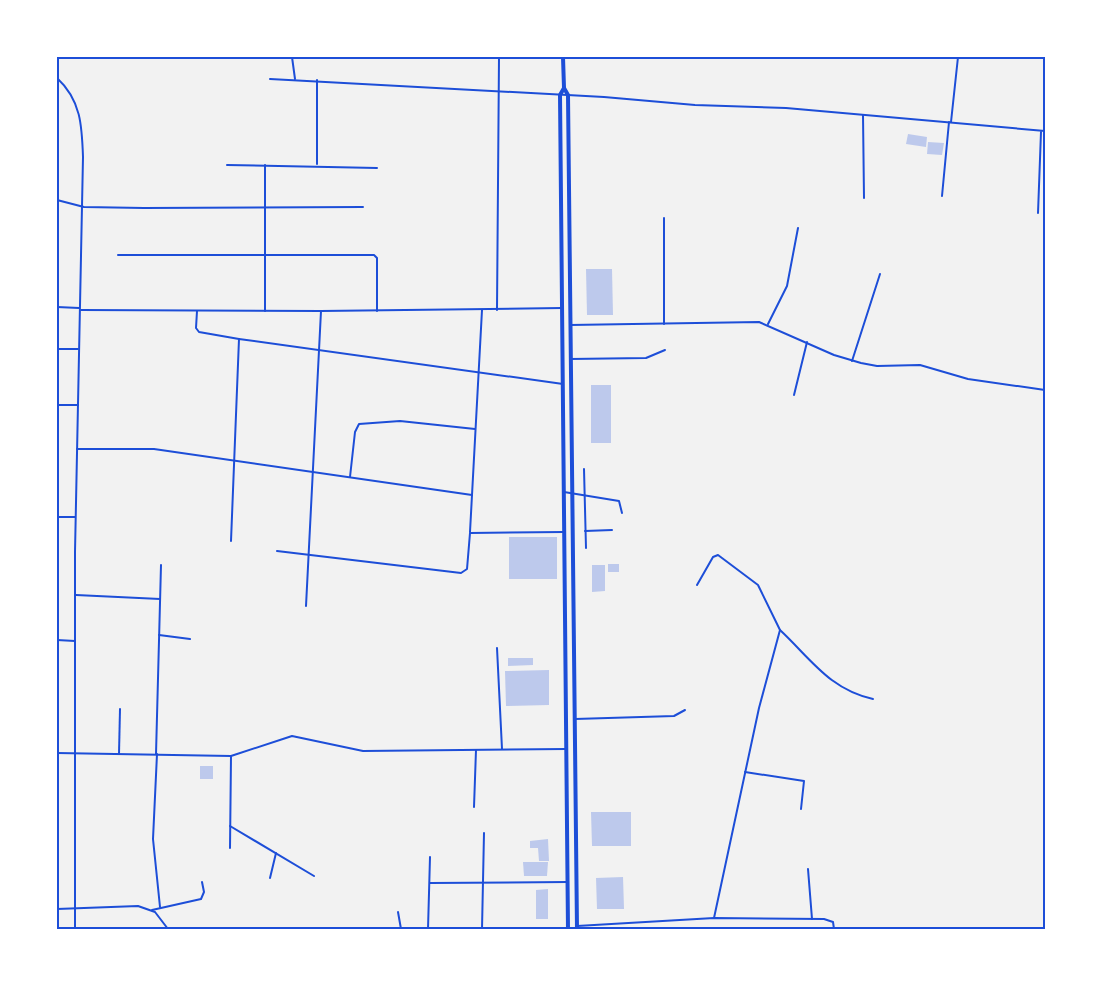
<svg xmlns="http://www.w3.org/2000/svg" width="1102" height="986" viewBox="0 0 1102 986" font-family="'Work Sans',sans-serif">
<rect width="100%" height="100%" fill="#f2f2f2"/>
<g fill="#bdc9ec">
<polygon points="908,134 927,137 926,147 906,144"/>
<polygon points="928,142 944,143 942,155 927,154"/>
<polygon points="586,269 612,269 613,315 587,315"/>
<rect x="591" y="385" width="20" height="58"/>
<rect x="509" y="537" width="48" height="42"/>
<rect x="608" y="564" width="11" height="8"/>
<polygon points="592,565 605,565 605,591 592,592"/>
<polygon points="508,658 533,658 533,665 508,666"/>
<polygon points="549,670 549,705 506,706 505,671"/>
<rect x="200" y="766" width="13" height="13"/>
<polygon points="591,812 631,812 631,846 592,846"/>
<polygon points="548,839 549,861 539,861 538,848 530,848 530,841"/>
<polygon points="523,862 548,862 547,876 524,876"/>
<polygon points="623,877 624,909 597,909 596,878"/>
<polygon points="548,889 548,919 536,919 536,890"/>
</g>
<g fill="none" stroke-linecap="round" stroke-linejoin="round">
<g stroke="#1d4ed8" stroke-width="2">
<polyline points="292,57 295,79"/>
<path d="M57,78C81,100 82,126 83,157L75,552V929"/>
<polyline points="270,79 604,97 695,105 786,108 1045,131"/>
<polyline points="863,115 864,198"/>
<polyline points="951,122 958,57"/>
<polyline points="317,164 317,80"/>
<polyline points="227,165 377,168"/>
<polyline points="265,165 265,311"/>
<polyline points="942,196 949,122"/>
<polyline points="57,200 84,207 144,208 363,207"/>
<polyline points="1038,213 1041,132"/>
<polyline points="118,255 374,255 377,258 377,311"/>
<polyline points="57,307 79,308"/>
<polyline points="81,310 321,311"/>
<polyline points="497,310 499,57"/>
<polyline points="197,311 196,328 199,332 239,339"/>
<polyline points="664,324 664,218"/>
<polyline points="768,324 787,286 798,228"/>
<polyline points="570,325 759,322 834,355 861,363 877,366 920,365 968,379 1045,390"/>
<polyline points="57,349 78,349"/>
<polyline points="570,359 646,358 665,350"/>
<polyline points="852,361 880,274"/>
<polyline points="794,395 807,342"/>
<polyline points="57,405 78,405"/>
<polyline points="77,449 154,449 472,495"/>
<polyline points="584,469 586,548"/>
<polyline points="350,477 355,432 359,424 400,421 475,429"/>
<polyline points="564,492 619,501 622,513"/>
<polyline points="57,517 75,517"/>
<polyline points="585,531 612,530"/>
<polyline points="470,532 482,310"/>
<polyline points="231,541 239,339 563,384"/>
<polyline points="277,551 461,573 467,569 470,533 564,532"/>
<polyline points="697,585 713,557 718,555 758,585 780,630 759,708 714,918"/>
<polyline points="76,595 160,599"/>
<polyline points="306,606 321,311 562,308"/>
<path d="M780,630C811,659 829,689 873,699"/>
<polyline points="159,635 190,639"/>
<polyline points="57,640 75,641"/>
<polyline points="497,648 502,749"/>
<polyline points="575,719 674,716 685,710"/>
<polyline points="57,753 231,756 292,736 363,751 566,749"/>
<polyline points="119,754 120,709"/>
<polyline points="156,754 161,565"/>
<polyline points="157,754 153,839 160,907"/>
<polyline points="745,772 804,781 801,809"/>
<polyline points="474,807 476,750"/>
<polyline points="230,826 314,876"/>
<polyline points="230,848 231,756"/>
<polyline points="808,869 812,919"/>
<polyline points="270,878 276,853"/>
<polyline points="430,883 568,882"/>
<polyline points="57,909 138,906 155,912 168,929"/>
<polyline points="152,910 201,899 204,892 202,882"/>
<polyline points="398,912 401,929"/>
<polyline points="577,926 714,918 824,919 833,922 834,929"/>
<polyline points="428,929 430,857"/>
<polyline points="482,929 484,833"/>
</g>
<g stroke="#1d4ed8" stroke-width="4">
<polyline points="563,57 564,88 568,95 577,929"/>
<polyline points="564,88 560,95 568,929"/>
</g>
</g>
<rect width="1102" height="986" fill="none" stroke="#ffffff" stroke-width="117"/>
<rect x="58" y="58" width="986" height="870" fill="none" stroke="#1d4ed8" stroke-width="2"/>
</svg>
